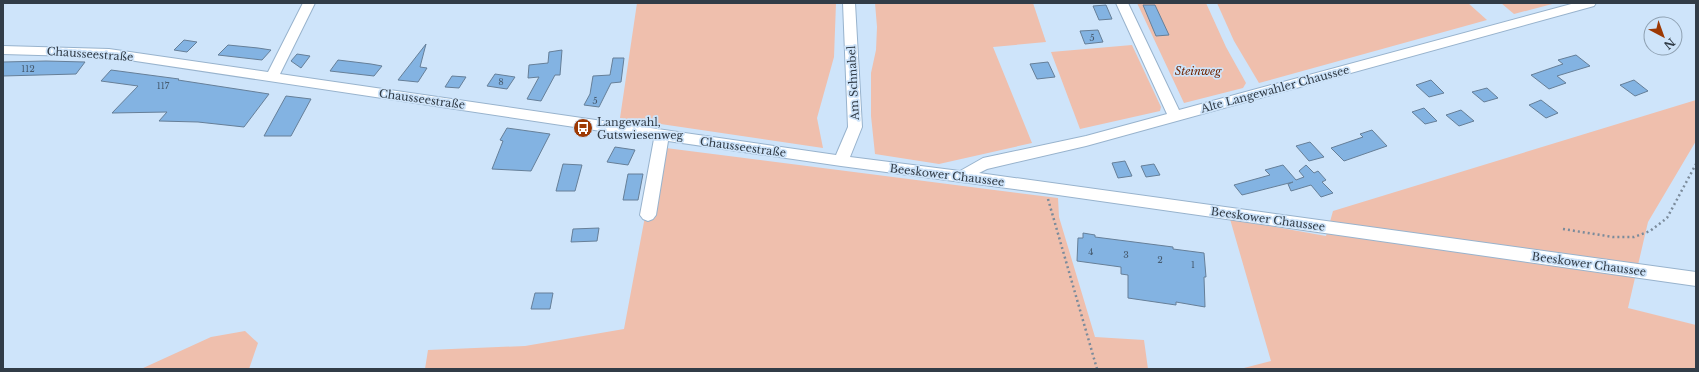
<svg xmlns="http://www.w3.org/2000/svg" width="1699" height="372" viewBox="0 0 1699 372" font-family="'Libre Baskerville',serif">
<rect width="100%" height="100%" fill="#cee4fa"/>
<g fill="#efbfad">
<polygon points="637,3 836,3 834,57 817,118 823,148 620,118"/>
<polygon points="875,3 1033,3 1046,42 993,47 1032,143 939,164 875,154 871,116 871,73 876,50 877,27"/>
<polygon points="1137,3 1206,3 1226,47 1246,83 1243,88 1184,103"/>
<polygon points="1217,3 1468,3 1487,20 1259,83 1234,41"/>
<polygon points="1501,3 1556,3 1514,14"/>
<polygon points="1132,45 1161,107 1160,111 1080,129 1051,52"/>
<polygon points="1696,100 1696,141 1648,222 1628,308 1696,325 1696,369 1240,369 1271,361 1230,219 1326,236 1333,211"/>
<polygon points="658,147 1058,198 1059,217 1095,337 1144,340 1148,369 425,369 428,350 525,346 624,329"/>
<polygon points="245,331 258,343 249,369 141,369 211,337"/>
</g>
<g fill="#83b3e2" stroke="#667f98">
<polygon points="1106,5 1112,19 1099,20 1093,6"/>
<polygon points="1143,5 1155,5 1169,35 1156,36"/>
<polygon points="1098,30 1103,42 1085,44 1080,31"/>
<polygon points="184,40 197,42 187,52 174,50"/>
<polygon points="426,44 420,67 427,68 418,82 398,80"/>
<polygon points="228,45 258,48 271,50 262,60 218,55"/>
<polygon points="562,50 560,75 555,75 541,101 527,99 539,77 528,78 529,65 548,63 549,52"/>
<polygon points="297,54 310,56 301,68 291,61"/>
<polygon points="1576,55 1590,66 1557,76 1566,83 1549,89 1531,75 1563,64 1558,60"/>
<polygon points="613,58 624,58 621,82 611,83 599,107 584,105 590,94 593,76 610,75"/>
<polygon points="338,60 371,64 382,66 374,76 330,71"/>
<polygon points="46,61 85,62 76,74 3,76 3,62"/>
<polygon points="1048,62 1055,77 1037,79 1030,64"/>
<polygon points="111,70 179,79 178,80 269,94 244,127 198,122 159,121 167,112 112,113 138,86 101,81"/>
<polygon points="495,74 515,77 507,89 487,86"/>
<polygon points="452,76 466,77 459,88 445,87"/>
<polygon points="1431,80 1444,93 1429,97 1416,85"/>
<polygon points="1634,80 1648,91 1635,96 1620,85"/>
<polygon points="1487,88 1498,98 1484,102 1472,92"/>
<polygon points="286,96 311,99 291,136 264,136"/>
<polygon points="1541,100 1558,113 1546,118 1529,105"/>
<polygon points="1424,108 1437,121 1425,124 1412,112"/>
<polygon points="1461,110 1474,121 1459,126 1446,115"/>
<polygon points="507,128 550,134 531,171 492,169 503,141 500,140"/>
<polygon points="1372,130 1387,146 1344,161 1331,148 1363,137 1360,134"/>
<polygon points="1310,142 1324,157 1309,161 1296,146"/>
<polygon points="615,147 635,150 628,165 607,162"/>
<polygon points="1125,161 1132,176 1118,178 1112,163"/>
<polygon points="563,164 582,165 575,191 556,191"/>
<polygon points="1154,164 1160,175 1146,177 1141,166"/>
<polygon points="1283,165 1296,180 1304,177 1299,171 1306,165 1314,173 1318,171 1326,180 1322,182 1333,193 1321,197 1311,185 1291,191 1288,184 1293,182 1242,195 1234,185 1270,175 1265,170"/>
<polygon points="628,174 643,174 638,200 623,200"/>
<polygon points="599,228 597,241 571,242 573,229"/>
<polygon points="1083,233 1095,235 1095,237 1173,247 1173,249 1204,253 1206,277 1204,277 1205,307 1176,302 1176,305 1128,298 1128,275 1121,274 1121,267 1077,261 1078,238 1083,238"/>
<polygon points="535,293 553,293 550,309 531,309"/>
</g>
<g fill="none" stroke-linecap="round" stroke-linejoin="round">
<g stroke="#98b3cd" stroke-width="2">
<polygon id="minor" points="303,3 315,3 280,74 836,155 848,127 843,3 855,3 862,127 850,157 960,171 983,158 1086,136 1167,114 1116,3 1128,3 1179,110 1575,3 1596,3 1594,6 1086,146 987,169 979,173 1696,272 1696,286 1044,193 841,166 668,141 656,215 653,219 648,221 643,219 640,215 654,139 109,57 3,54 3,46 109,49 268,72"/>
</g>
<g stroke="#7b8b9b" stroke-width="2.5" stroke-dasharray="2 3" stroke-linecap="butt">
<polyline points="1048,199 1097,369"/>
<polyline points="1563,229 1613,237 1634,237 1650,231 1667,218 1696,164"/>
</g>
<use href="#minor" fill="#fff" fill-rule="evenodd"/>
</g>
<defs>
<g id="bus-disc" transform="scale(1)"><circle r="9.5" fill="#9d3904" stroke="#cee4fa"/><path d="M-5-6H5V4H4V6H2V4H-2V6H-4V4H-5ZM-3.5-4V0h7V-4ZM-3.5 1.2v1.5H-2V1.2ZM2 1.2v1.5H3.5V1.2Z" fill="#fff"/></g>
</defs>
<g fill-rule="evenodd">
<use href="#bus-disc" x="583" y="128"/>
</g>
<g text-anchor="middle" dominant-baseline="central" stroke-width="3.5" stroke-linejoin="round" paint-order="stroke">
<g font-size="9" fill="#465a6e">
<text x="1092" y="37">5</text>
<text x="28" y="68">112</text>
<text x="501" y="81">8</text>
<text x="163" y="85">117</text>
<text x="595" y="100">5</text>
<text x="1091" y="251">4</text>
<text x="1126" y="254">3</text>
<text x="1160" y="259">2</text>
<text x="1193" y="264">1</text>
</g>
<g font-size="11" fill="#313c47" stroke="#cee4fa">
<text transform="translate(90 54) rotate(4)">Chausseestraße</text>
<text transform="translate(853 83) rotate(-93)">Am Schnabel</text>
<text transform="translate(1275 89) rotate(-15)">Alte Langewahler Chaussee</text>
<text transform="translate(422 99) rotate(8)">Chausseestraße</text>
<text transform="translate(743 147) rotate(8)">Chausseestraße</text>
<text transform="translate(947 175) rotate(7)">Beeskower Chaussee</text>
<text transform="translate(1268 219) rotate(8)">Beeskower Chaussee</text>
<text transform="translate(1589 264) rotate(8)">Beeskower Chaussee</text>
</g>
<g font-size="11" font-style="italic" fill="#702400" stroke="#cee4fa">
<text x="1198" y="71">Steinweg</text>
</g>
<g font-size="11" fill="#313c47" stroke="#cee4fa" text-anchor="start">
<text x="597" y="122">Langewahl,<tspan x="597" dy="13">Gutswiesenweg</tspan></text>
</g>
</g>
<rect width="1699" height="372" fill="none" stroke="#313c47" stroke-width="8"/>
<g transform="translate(1663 36) rotate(139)"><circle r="19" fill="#cee4fa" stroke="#8fa1b2"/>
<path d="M0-3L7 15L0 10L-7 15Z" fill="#9d3904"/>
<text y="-6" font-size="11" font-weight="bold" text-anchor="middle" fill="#313c47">N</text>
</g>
</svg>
